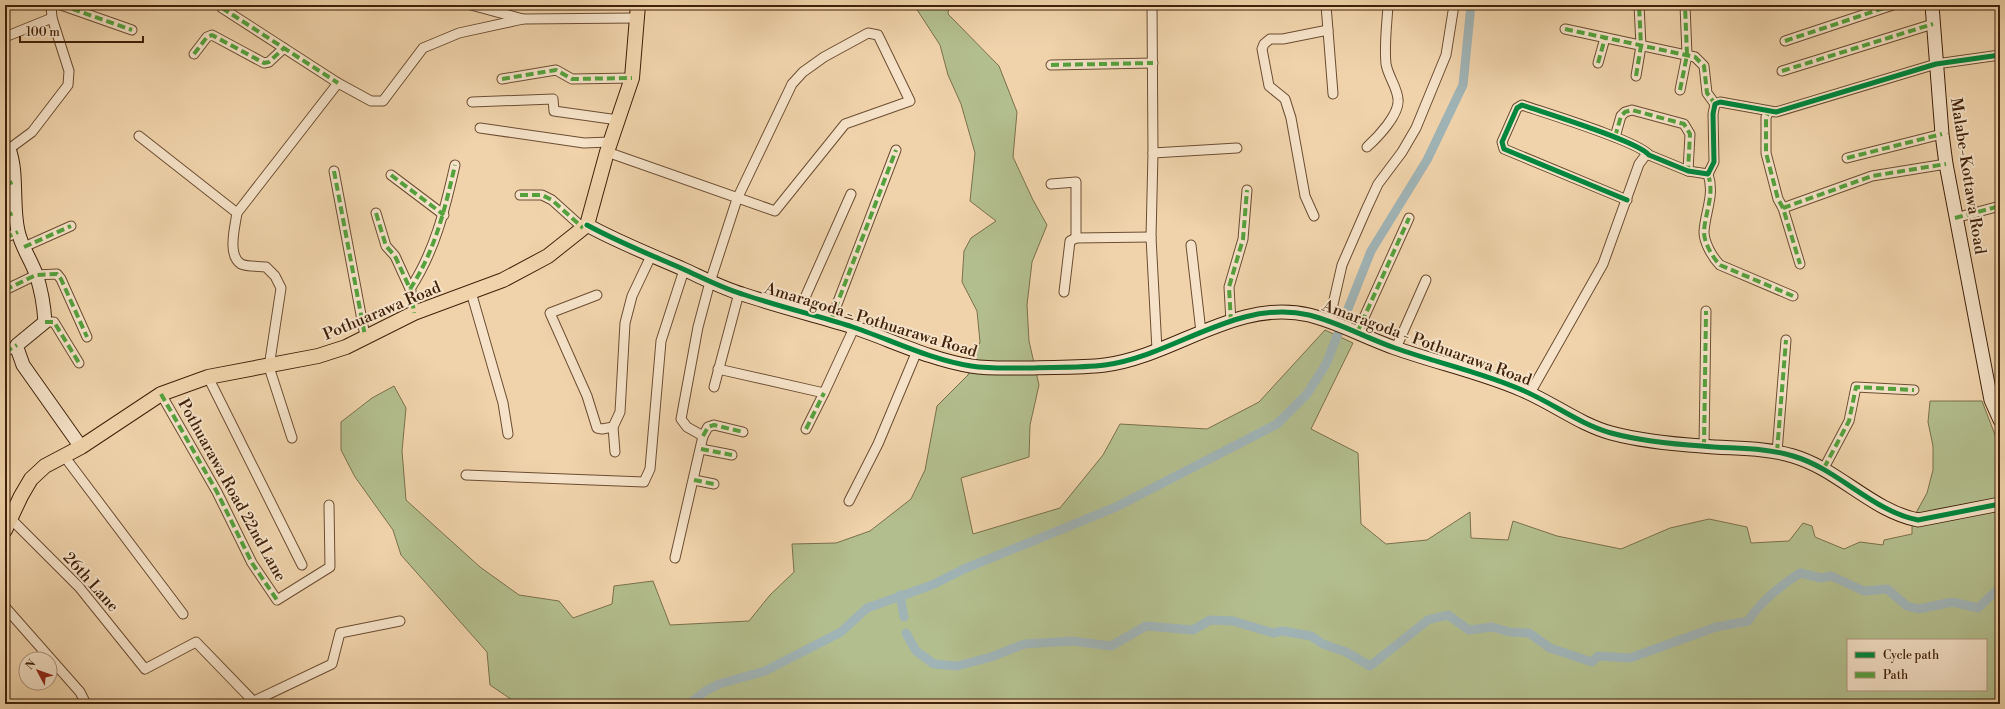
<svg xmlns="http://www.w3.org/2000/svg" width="2005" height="709" viewBox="0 0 2005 709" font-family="'Libre Bodoni',serif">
<rect width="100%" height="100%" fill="#f0d3ab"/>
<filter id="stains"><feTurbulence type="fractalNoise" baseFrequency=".005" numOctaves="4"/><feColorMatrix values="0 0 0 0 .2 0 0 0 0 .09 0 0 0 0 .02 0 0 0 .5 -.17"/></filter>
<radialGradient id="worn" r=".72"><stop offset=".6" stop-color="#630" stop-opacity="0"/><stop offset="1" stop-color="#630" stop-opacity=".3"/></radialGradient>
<path fill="#b3be8e" stroke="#7a704c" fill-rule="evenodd" d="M914,5H949L948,14L999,66L1017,112L1013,157L1033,200L1047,225L1032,262L1027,305L1029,341L1039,385L1030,425L1029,457L961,478L973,534L1060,508L1103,455L1120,424L1207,429L1259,402L1325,330L1353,343L1311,429L1358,453L1361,524L1386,544L1427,540L1470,512L1471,538L1508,540L1513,521L1557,536L1621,549L1670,528L1709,519L1747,527L1751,543L1789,541L1803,523L1812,526L1815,537L1844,549L1860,542L1883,545L1884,540L1912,534V520L1927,493L1933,470V446L1928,422L1930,401H1982L2000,448V704H1147L1124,702L1091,704H518L490,685L487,652L401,555L393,530L355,477L341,450V422L372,398L394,386L406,408L402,451L406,500L480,567L519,595L559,601L573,618L612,604L614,586L653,581L670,625L749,621L770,595L794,572L792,544L836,543L870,531L911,499L925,470L937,406L968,375L980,342L977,311L962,282L964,251L971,238L996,221L970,201L975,153L961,104L948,75L940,45ZM1848,640H1986V690H1848Z"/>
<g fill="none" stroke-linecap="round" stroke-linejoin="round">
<g stroke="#a0b4b6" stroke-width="9">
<polyline points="900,595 904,617"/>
<path d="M906,633L916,651L934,664L957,666L991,657L1024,644L1072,641L1111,646L1146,626L1193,630L1210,620L1233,621L1273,633L1282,631L1311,636L1323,644L1346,652L1370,666L1428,620L1448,615L1469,630L1492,627L1509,632L1529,633L1550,648L1592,662L1598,656L1630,658L1716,627L1748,621C1761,601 1780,586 1800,573L1821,578L1831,576L1864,591L1887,589L1907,606L1919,609L1952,602L1978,608L1995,592L2000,589"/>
<polyline points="689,704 704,692 719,684 765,671 841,632 867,608 932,585 964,569 1116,507 1277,424 1307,394 1326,364 1371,251 1427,160 1463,85 1471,5"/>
</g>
<g stroke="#6c4e32" stroke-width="11">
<g id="street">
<polyline points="61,5 132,30"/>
<polyline points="471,5 523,19 637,18"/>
<polyline points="1152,5 1153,153 1151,237 1157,350"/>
<polyline points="1326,5 1333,94"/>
<polyline points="222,8 338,83"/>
<polyline points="1565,29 1695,57 1704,66 1707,93 1715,104"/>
<polyline points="5,37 52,18"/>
<polyline points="1785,41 1893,5"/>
<polyline points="194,54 207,37 212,35 264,63 269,62 284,48"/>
<polyline points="1598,63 1605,38"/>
<polyline points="1051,65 1153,63"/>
<polyline points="1782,71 1933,24"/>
<polyline points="1636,76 1641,46 1639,5"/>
<polyline points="502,79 556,70 572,79 632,78"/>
<polyline points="1680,90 1687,55 1685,5"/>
<polyline points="472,102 553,99 554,111 618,120"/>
<polyline points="1769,112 1766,117 1766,153 1778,199 1783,208 1800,264"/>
<polyline points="480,128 584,143 610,142"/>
<polyline points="139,136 237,213 338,83 371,101 383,101 423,48 459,33 523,19"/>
<polyline points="1615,137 1621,116 1625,112 1632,110 1684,124 1690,134 1688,171"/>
<path d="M1367,147C1378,137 1400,114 1398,99C1397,87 1388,76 1386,64C1384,44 1387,24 1388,5"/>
<polyline points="9,149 32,132 68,85 69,71 52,18 51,5"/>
<polyline points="607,152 775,211 845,124 910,101 878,35 868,33 824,57 803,72 792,84 737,199 710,282 698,327 681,419 687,427 703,436 675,558"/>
<polyline points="1153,153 1237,148"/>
<polyline points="1847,158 1942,134"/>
<polyline points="334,171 365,336"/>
<path d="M1708,174C1715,195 1705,212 1704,232C1704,243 1713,258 1720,265L1793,296"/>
<polyline points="391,175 444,215"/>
<polyline points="1051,184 1076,182 1076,238"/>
<polyline points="520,195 542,195 552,200 583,228"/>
<path d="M1627,200L1504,149L1502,142L1517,108L1522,105C1545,113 1638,141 1649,155L1688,171L1708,174L1714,162L1713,114L1715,104L1720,102L1776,112L1936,64L2000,55"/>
<polyline points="1783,208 1872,176 1946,164"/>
<path d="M237,213C235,227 227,255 241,264C247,267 260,266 266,267L275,276L281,288L269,367L292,438"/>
<polyline points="376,213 386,246 395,256 411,291 414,313"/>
<polyline points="5,216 16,212"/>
<polyline points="1314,216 1305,196 1291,118 1285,99 1269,86 1262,49 1264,44 1270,39 1283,39 1328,30"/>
<polyline points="1955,218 2000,206"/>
<polyline points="5,238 18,232"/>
<polyline points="1191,245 1201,332"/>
<polyline points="24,247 71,226"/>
<path d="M410,289C435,251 445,209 455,165"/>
<polyline points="5,290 36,275 57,274 61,279 87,337"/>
<polyline points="471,292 503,403 508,434"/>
<polyline points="1064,292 1070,241 1076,238 1151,237"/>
<polyline points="597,295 550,313 587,396 597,428 602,429 613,427"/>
<polyline points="799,311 851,194"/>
<polyline points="831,320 896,150"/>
<polyline points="45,322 54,322 79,363"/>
<polyline points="1231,322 1229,287 1243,239 1247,190"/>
<polyline points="1329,322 1342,265 1366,210 1378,184 1402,152 1416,128 1446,55 1454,5"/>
<polyline points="1357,333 1409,218"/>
<polyline points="1396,348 1426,280"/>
<polyline points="5,352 17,345"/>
<polyline points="718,369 824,393 854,328"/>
<polyline points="208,377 302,565"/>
<polyline points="714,387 739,293"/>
<polyline points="1530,393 1603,264 1639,164 1645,156 1649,155"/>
<polyline points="161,394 217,492 252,563 277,600 330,567 329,505"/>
<polyline points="806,429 824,393"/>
<polyline points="703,436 708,427 714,425 743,432"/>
<polyline points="1704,447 1706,311"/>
<polyline points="701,449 732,455"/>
<polyline points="615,452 613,427 620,412 625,323 632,296 651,256"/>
<polyline points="1777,452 1786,340"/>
<polyline points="64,456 183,614"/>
<polyline points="1824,468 1849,421 1856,387 1914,390"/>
<polyline points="466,475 644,482 650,469 661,341 684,270"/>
<polyline points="694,480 714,484"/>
<polyline points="849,501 878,444 917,351"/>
<polyline points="11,519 79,587 145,669 196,642 256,704"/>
<polyline points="5,607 80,692 86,704"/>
<polyline points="5,702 7,704"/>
<polyline points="250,703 332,664 340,633 400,621"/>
</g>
</g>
<g stroke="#40220a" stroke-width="15">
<g id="secondary">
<polyline points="1932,5 1942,134 1946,164 1991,400 2000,420"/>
<path d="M5,149H9C18,173 12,206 18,231C21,246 31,260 36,274C41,289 44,306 45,322L17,345V348L23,365L81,447"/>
<path d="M587,225C618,242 651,255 683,269C703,278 722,288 742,294C778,306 814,315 850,326C889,339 931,360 971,366C990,369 1009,368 1028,368C1054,367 1080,368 1105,365C1174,356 1237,298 1309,315C1338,322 1366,338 1395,348C1437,363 1481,372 1522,390C1553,403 1579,424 1611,433C1641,441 1671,444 1702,446C1732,449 1764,447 1793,456C1838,469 1872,511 1918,520L2000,504"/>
</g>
</g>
<g stroke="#40220a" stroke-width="16">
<polyline id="primary" points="5,530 21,496 31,479 45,466 81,447 161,394 208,377 318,356 346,347 414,313 503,280 548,256 587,225 607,152 632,78 638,5"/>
</g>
<use href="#street" stroke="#f5e2c8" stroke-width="9"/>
<use href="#secondary" stroke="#f5e2c8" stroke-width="13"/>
<use href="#primary" stroke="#f0d3ab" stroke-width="14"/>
<g stroke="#54a23e" stroke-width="4" stroke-dasharray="8 4" stroke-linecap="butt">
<polyline points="61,5 132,30"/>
<polyline points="222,8 338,83"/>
<polyline points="1565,29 1695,57 1704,66 1707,93 1715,104"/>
<polyline points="1785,41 1893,5"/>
<polyline points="194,54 207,37 212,35 264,63 269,62 284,48"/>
<polyline points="1598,63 1605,38"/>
<polyline points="1051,65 1153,63"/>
<polyline points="1782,71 1933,24"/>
<polyline points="1636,76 1641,46 1639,5"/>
<polyline points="502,79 556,70 572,79 632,78"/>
<polyline points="1680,90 1687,55 1685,5"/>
<polyline points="1773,112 1769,112 1766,117 1766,153 1778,199 1783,208 1800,264"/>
<polyline points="1615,137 1621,116 1625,112 1632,110 1684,124 1690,134 1688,171"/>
<polyline points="1847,158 1942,134"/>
<polyline points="334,171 365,336"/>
<path d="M1708,174C1715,195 1705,212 1704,232C1704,243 1713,258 1720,265L1793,296"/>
<polyline points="391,175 444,215"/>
<polyline points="5,185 13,182"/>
<polyline points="520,195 542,195 552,200 583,228"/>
<polyline points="1783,208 1872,176 1946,164"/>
<polyline points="376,213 386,246 395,256 411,291 414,313"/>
<polyline points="5,216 16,212"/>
<polyline points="1955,218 2000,206"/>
<polyline points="5,238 18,232"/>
<polyline points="24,247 71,226"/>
<path d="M410,289C435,251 445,209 455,165"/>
<polyline points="5,290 36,275 57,274 61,279 87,337"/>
<polyline points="831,320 896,150"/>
<polyline points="45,322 54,322 79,363"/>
<polyline points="1231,322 1229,287 1243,239 1247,190"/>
<polyline points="1357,333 1409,218"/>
<polyline points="5,352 17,345"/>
<polyline points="161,394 217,492 252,563 277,600"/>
<polyline points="806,429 824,393"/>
<polyline points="703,436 708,427 714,425 743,432"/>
<polyline points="1704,447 1706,311"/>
<polyline points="701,449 732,455"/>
<polyline points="1777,452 1786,340"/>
<polyline points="1824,468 1849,421 1856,387 1914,390"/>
<polyline points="694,480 714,484"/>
</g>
<g stroke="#f5e2c8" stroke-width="8">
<g id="cycleway">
<path d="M1627,200L1504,149L1502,142L1517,108L1522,105C1545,113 1638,141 1649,155L1688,171L1708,174L1714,162L1713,114L1715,104L1720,102L1776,112L1936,64L2000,55"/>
<path d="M587,225C618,242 651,255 683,269C703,278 722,288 742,294C778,306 814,315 850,326C889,339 931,360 971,366C990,369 1009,368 1028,368C1054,367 1080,368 1105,365C1174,356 1237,298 1309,315C1338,322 1366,338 1395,348C1437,363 1481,372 1522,390C1553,403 1579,424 1611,433C1641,441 1671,444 1702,446C1732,449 1764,447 1793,456C1838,469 1872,511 1918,520L2000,504"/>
</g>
</g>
<use href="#cycleway" stroke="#00873e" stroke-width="5"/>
</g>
<g text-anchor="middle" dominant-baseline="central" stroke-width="4" stroke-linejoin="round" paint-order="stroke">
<g font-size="16" fill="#40220a" stroke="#f5e2c8">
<text transform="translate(1968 176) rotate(81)">Malabe-Kottawa Road</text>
<text transform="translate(382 311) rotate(-23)">Pothuarawa Road</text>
<text transform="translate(871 320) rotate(17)">Amaragoda - Pothuarawa Road</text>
<text transform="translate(1427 343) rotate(20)">Amaragoda - Pothuarawa Road</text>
<text transform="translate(232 490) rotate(61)">Pothuarawa Road 22nd Lane</text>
<text transform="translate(91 582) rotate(48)">26th Lane</text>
</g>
</g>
<rect width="2005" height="709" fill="none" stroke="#f0d3ab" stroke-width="20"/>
<rect x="6" y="6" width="1993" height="697" fill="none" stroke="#40220a" stroke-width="2"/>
<rect x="10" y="10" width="1985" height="689" fill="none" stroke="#40220a"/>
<rect x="1847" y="639" width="140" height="52" fill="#f5e2c8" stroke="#ad957c"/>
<rect x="1855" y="652" width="20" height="6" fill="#00873e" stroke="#ad957c"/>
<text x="1883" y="659" font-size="12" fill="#40220a">Cycle path</text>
<rect x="1855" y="672" width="20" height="6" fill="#54a23e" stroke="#ad957c"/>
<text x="1883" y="679" font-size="12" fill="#40220a">Path</text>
<g transform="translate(38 671) rotate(311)"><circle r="19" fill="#f5e2c8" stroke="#ad957c"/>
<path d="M0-3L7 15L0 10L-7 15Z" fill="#8f2418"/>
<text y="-6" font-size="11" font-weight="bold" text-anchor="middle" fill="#40220a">N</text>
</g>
<path d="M20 36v6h123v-6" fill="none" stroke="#40220a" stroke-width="2"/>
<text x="26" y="36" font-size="12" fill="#40220a" stroke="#f5e2c8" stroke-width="3" paint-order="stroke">100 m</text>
<rect width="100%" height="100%" filter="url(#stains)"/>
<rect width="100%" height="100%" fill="url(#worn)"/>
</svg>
